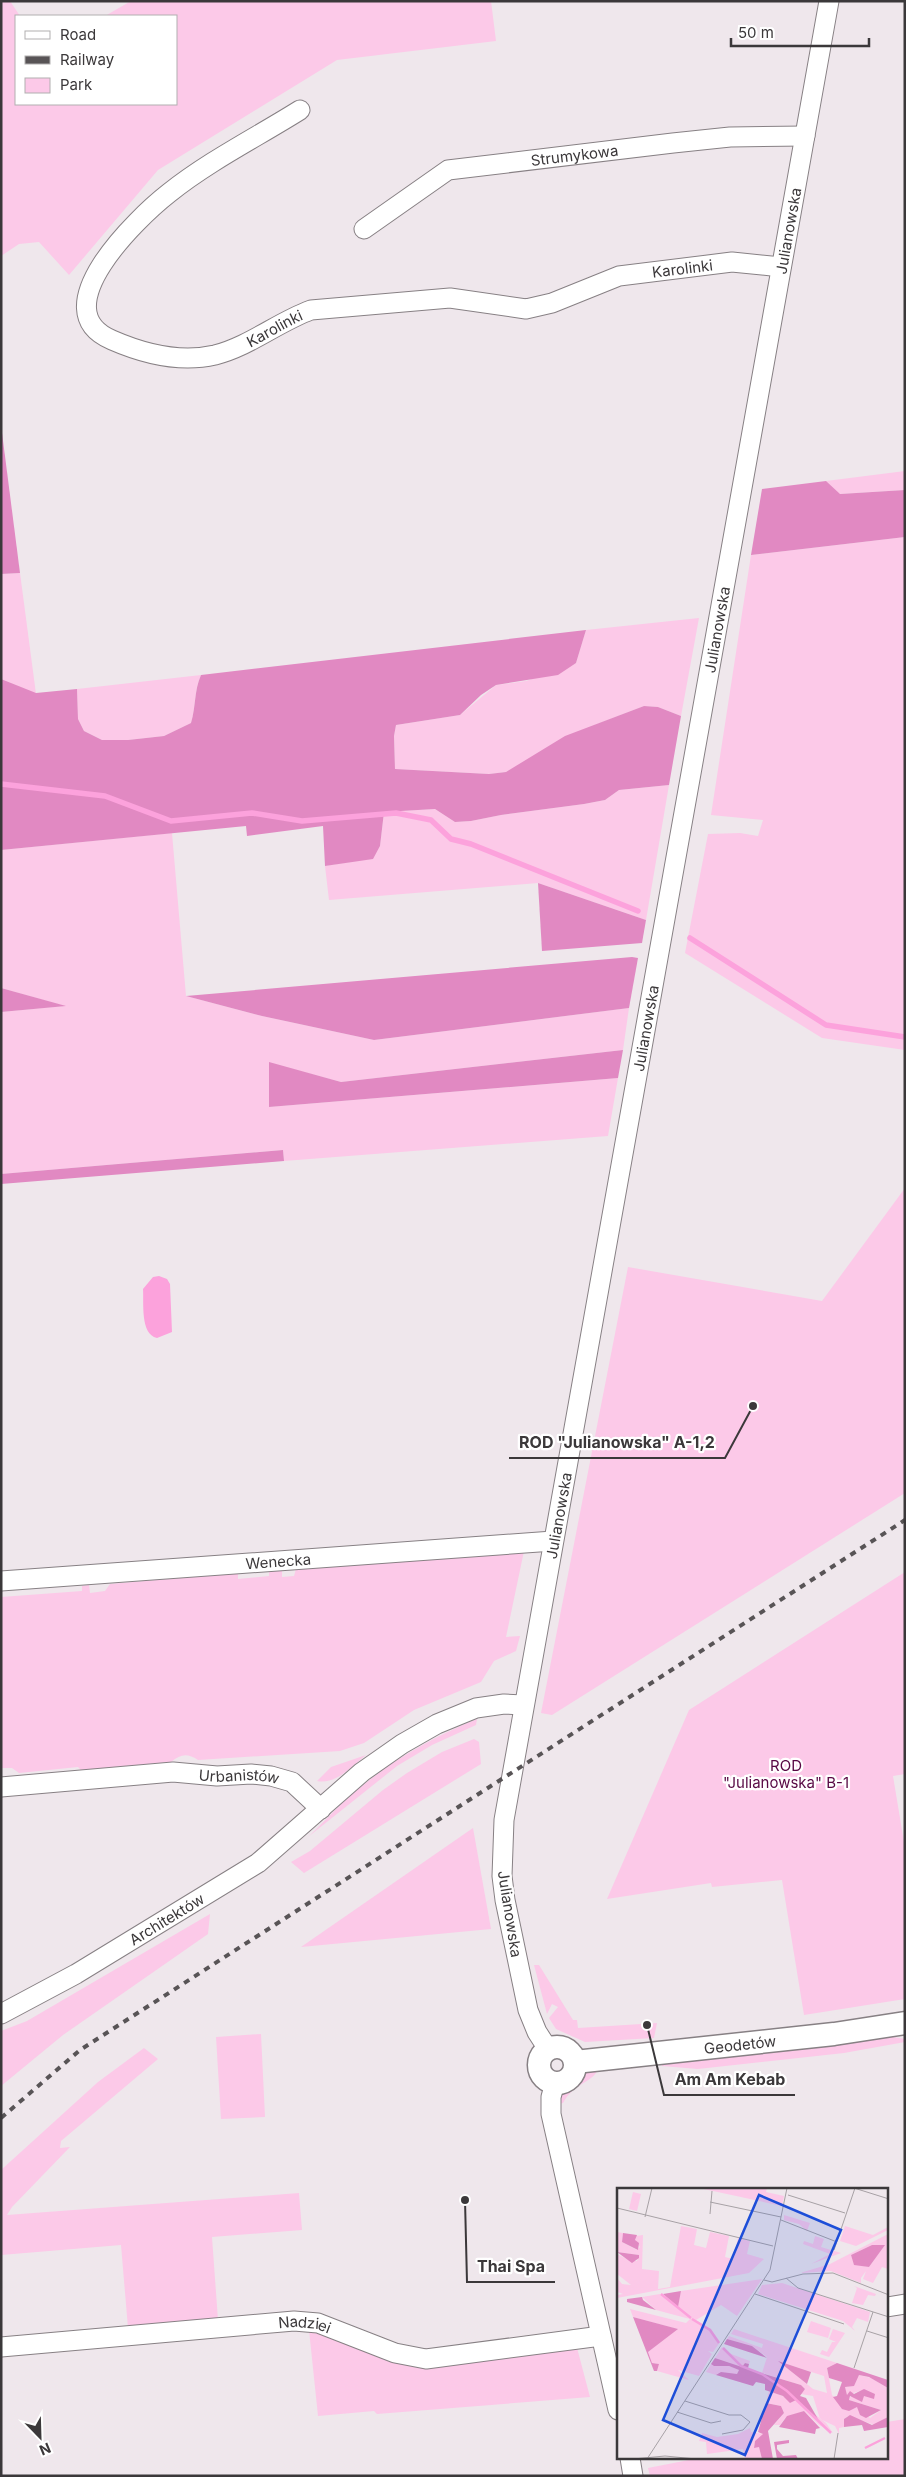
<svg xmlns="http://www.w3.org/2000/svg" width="906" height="2477" viewBox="0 0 906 2477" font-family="Inter,sans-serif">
<rect width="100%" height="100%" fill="#efe7ec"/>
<g fill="#fcc9e8">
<polygon points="1,1 10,1 20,16 16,16 16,104 176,104 176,16 105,16 131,1 491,1 496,41 337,60 158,170 69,275 39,242 19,244 1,256"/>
<polygon points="905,471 905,490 839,494 826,481"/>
<polygon points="905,537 905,1050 822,1038 685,953 708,834 740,833 758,836 763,820 711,815 751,555"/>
<polygon points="20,573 36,694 1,679 1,574"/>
<polygon points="699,618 681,716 658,707 644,706 595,725 506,772 489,774 395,769 394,736 396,725 460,715 496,685 526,681 576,663 586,630"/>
<path d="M201,675C194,691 196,706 191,723L164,736L128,740H102L84,731L78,719L77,689Z"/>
<polygon points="669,785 646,920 538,883 329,900 325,866 373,858 380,846 384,812 435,809 455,822 471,821 501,815 584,804 605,800 619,790"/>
<polygon points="172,833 186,996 262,1016 374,1040 629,1008 623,1050 341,1082 270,1063 269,1107 618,1078 608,1136 284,1161 283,1150 1,1174 1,1012 64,1006 1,988 1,850"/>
<polygon points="905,1188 905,1493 552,1715 541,1713 628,1267 822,1301"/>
<path d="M524,1551L506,1637L520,1636L516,1651L494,1661L481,1682L414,1710L364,1743L340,1751L198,1760C187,1753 181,1754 171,1762L81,1770L78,1767L19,1773L12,1768H1V1597L82,1591V1586L89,1585L90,1593L105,1591L110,1584L238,1573V1579L269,1576V1571L282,1570V1577L294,1576L296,1569Z"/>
<polygon points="905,1572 905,1774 893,1776 905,1848 905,1999 804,2015 782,1880 712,1887 711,1883 607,1899 689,1710"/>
<path d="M477,1719L476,1725L432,1745L397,1766L308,1837C321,1825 333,1811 347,1799C385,1764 430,1738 477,1719Z"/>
<polygon points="474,1739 479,1742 481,1764 304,1873 291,1862 310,1851 383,1790 407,1773 442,1752"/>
<path d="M366,1755C352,1766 336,1785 317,1781L331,1767Z"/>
<polygon points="473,1828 491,1929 301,1947"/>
<polygon points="210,1914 208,1934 63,2035 1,2086 1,2031 27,2021"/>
<polygon points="534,1965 539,1965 573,2020 577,2020 578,2028 657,2023 654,2038 585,2042 556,2029 549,2018 558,2007 552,2004 547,2014"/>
<polygon points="261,2034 265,2117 221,2119 216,2037"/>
<polygon points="892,2034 893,2037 905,2039 905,2042 844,2053 698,2069 662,2066 662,2064"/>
<polygon points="144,2048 158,2059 61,2141 60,2148 70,2147 12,2207 7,2215 299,2193 302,2230 212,2237 218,2320 128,2328 121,2245 1,2255 1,2170 98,2082"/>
<path d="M586,2071H597C592,2082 573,2084 563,2103L559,2104L563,2092Z"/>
<polygon points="309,2330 421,2368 576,2344 590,2397 377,2414 374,2411 318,2416"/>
<polygon points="905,2419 905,2476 650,2476 648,2468 699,2458 887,2458 887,2422"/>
</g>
<g fill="#e189c2">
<polygon points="1,425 20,573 1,574"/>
<polygon points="826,481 840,494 905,490 905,537 751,555 762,489"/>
<path d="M586,630L576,663L558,675L496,685L481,695L460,715L396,725L394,736L395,769L489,774L506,772L565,736L644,706L658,707L681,716L669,785L619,790L605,800L584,804L501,815L471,821L455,822L435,809L384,812L380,846L373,859L325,866L323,826L247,836L246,826L1,850V679L36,693L77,689L78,719L84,731L102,740H128L164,736L191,723C196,706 194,691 201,675Z"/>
<polygon points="538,883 646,920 642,943 542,951"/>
<polygon points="632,957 638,958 629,1008 374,1040 262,1016 186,996"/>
<polygon points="1,988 66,1006 1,1012"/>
<polygon points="623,1050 618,1078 269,1107 269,1062 341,1082"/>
<polygon points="283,1150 284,1161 1,1184 1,1174"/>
</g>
<path fill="#fca2dc" d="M159,1276L167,1279L170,1284L172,1332L157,1338C140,1334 144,1303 143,1289L153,1277Z"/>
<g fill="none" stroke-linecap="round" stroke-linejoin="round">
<g stroke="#fca2dc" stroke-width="5.5">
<polyline points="1,784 105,796 171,821 252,813 302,821 396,813 431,820 451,839 471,844 638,911"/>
<polyline points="690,938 826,1025 905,1037"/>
</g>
<g stroke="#878084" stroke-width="21">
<g id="minor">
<path id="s1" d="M300,110C257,137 209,161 169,193C137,218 41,310 112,340C144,354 180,363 215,355C250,346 278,322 311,310L450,298L526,309L552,303L619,276L732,262L781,267"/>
<path id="s2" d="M364,229L448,170L673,143L730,137L805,136"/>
<path id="s3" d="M1,1581L553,1541"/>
<path id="s4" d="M1,1787L173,1772L217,1776L251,1774L271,1776L292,1782L321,1809"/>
<path id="s5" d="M1,2014L76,1974L258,1863L362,1772L402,1744L437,1724L476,1708L504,1704L523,1705"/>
<path id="s6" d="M548,2049L537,2032L528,2010L505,1900L502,1876L504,1820L829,1"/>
<polyline points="555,2083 551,2097 551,2114 618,2410"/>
<polyline points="887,2307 905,2304"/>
<path id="s7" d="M1,2347L294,2321L318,2323L395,2353L426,2359L601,2336"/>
<polyline points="630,2458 633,2476"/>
</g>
</g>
<g stroke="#878084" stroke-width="25">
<g id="tertiary">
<circle cx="557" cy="2065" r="18"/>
<path id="s8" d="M575,2062L834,2034L905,2023"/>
</g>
</g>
<use href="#minor" stroke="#fff" stroke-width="19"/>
<use href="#tertiary" stroke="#fff" stroke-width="22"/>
<polyline stroke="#585456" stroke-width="4" stroke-dasharray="6 6" stroke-linecap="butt" points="1,2118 80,2050 905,1520"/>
</g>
<g text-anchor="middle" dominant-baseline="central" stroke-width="4.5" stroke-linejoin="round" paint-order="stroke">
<g font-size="15" fill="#3b383a" stroke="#fff">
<text stroke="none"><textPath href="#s2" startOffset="230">Strumykowa</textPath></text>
<text stroke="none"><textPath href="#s6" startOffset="1851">Julianowska</textPath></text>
<text stroke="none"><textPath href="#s1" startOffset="935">Karolinki</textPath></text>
<text stroke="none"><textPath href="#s1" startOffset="515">Karolinki</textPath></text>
<text stroke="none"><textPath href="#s6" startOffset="1446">Julianowska</textPath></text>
<text stroke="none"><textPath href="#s6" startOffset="1041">Julianowska</textPath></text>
<text stroke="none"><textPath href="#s6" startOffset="546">Julianowska</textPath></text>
<text stroke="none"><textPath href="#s3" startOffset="278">Wenecka</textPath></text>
<text stroke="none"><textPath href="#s4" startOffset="239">Urbanistów</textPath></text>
<text transform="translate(510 1914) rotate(81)">Julianowska</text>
<text stroke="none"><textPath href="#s5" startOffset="191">Architektów</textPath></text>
<text stroke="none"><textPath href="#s8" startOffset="166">Geodetów</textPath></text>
<text stroke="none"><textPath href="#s7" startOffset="305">Nadziei</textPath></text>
</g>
<g font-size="15" fill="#580844" stroke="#fff">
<text x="786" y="1765">ROD<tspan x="786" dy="17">"Julianowska" B-1</tspan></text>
</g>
</g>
<g transform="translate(617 2188)">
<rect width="271" height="271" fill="#efe7ec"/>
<path d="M82,0H150L149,4L167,8L165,18ZM16,4L24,6L20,23L12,21ZM167,27L193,35L190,43L182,36L167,32ZM64,38L80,41L77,57L89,60L93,44L112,48L108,69L116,71L121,50L133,53L130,66L147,71L132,85L0,110V107L6,106L0,104V90L5,96L14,97L0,86V66L14,73H20L22,67L0,64V44L6,45L5,54L20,62L23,59L18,53L19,48L26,47L25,81L42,83L41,101L53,99ZM228,38L256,47L271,39V42L239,58L223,53ZM271,46V81L265,79L256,95L246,91L249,83L244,90V95L214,83L183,85L213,76ZM255,57L267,58L252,79L237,76L234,67ZM198,48L207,51L204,59L224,65L194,76L213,66L186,56L187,53L196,56ZM145,91L120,128L104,117L79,132L94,141L103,154L96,164L91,163L95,166L82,188L61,182L72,192L40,183L42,176L35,175L31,164L60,141L16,129L13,121L69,135L73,131L39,122L25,109L43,106L61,118L64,103ZM165,95L253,124L251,134L240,130L235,139L238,143L226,133L141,106L145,97ZM237,98L259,106L258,108L251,107L246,117L235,115L240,100ZM194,133L214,140L211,150L190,144ZM117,141L220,175L210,180L215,207L225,217L240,219L253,230L264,222L232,212L233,209L255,205L243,203L230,207L228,199L235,198L242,187L254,190L271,200V229L258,237L231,228L227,231V239L222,240V246L218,238L203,231L196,208L184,206L188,201L184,197L145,185L150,169L135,158L110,151L112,148L145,160L146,156L114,146ZM163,174L207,188L210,205L196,201ZM216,141L228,145L212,169L203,166L205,162L210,164L215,154H219L212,151ZM105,159L114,166L133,173L132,176L128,175L125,179L98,170ZM94,176L112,178L122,182L120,186L99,187L89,184ZM152,203L182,214L209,235L216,245L202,237L187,223L168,230L163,237H157L167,225L164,218L149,215ZM133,240L134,244L147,246L138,253L137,259L142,258L145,271H128L126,261L90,266L89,254L82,253L85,245L100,249L121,246Z" fill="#fcc9e8" fill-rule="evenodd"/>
<path d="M6,45L20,47L18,52L22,55L21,62L5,54ZM255,57H268L252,79L237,77L234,67ZM0,64L22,67V70L15,75ZM64,103L61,119L46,106ZM25,109L26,112L39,122L10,114V111ZM16,129L61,141L31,164L35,175L42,176L40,183H37ZM110,151L135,158L150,170L107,156ZM98,170L125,179L128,175L132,176L131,180L138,183L184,197L188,201L183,208L189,210L201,231L179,212L173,215L166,208L148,202V196L139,194L136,198L99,187L104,184L120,186L122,182L112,178H97L94,176ZM161,173L194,184L190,196ZM220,175L271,192V200L252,189L242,187L237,198L228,199L230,207L233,203L237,206L247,201L258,206L257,211L247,208L245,214L233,208L232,212L264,222L249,230L243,227L240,219L232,223L225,221L216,209L220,208L225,194L212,190L210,180ZM149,215L164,218L167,225L151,243L156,271H145L142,259L137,260L138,253L146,246L141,244ZM187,223L203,240L199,241L198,246L162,239L170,228ZM233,227L255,237L271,229V239L247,243L245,237L227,239V231ZM172,252V255L160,257V261L166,268L179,267L181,271H160L157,254Z" fill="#e189c2"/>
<path fill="none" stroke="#fca2dc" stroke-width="2.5" d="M44,106L74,130M75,131L93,142L102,155M106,160L124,178L145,186L170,203L214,245M248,260L268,250"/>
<path fill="none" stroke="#a7a1a5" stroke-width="1" d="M237,0L272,11M171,7L228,25M93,14L164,29M0,20L156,58M93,26L95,3M28,29L35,0M164,32L220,54M217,62L238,0M169,90L181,100L272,129M147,92L155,94L186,86L216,85L272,107M138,106L227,136M250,143L272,150M237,180L256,124M68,213L112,227H124L133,234L126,242L105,246M60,224L94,235L104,233M16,271L48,268L79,271M30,271L153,82L170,0M217,271L221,245"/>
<path fill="#1d4ed8" fill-opacity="0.15" stroke="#1d4ed8" stroke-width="2.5" d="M142,7L224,42L128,267L46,232Z"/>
<rect width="271" height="271" fill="none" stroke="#3b383a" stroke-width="2.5"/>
</g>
<path fill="none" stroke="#3b383a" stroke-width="2" d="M753 1406L725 1458H509M647 2025L664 2095H795M465 2200L467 2282H555"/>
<g fill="#3b383a" stroke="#fff" stroke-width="2">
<circle cx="753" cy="1406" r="5"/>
<circle cx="647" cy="2025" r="5"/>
<circle cx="465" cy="2200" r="5"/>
</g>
<g font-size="16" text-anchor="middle" font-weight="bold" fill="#3b383a" stroke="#fff" stroke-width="4.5" stroke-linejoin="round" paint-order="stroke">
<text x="617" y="1448">ROD "Julianowska" A-1,2</text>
<text x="730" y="2085">Am Am Kebab</text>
<text x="511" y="2272">Thai Spa</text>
</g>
<rect width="906" height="2477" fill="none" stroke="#3b383a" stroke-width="5"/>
<rect x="15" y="15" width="162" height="90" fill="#ffffff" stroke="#b1afb0"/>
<rect x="25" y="31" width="25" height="8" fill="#ffffff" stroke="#b1afb0"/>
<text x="60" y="40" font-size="15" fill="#3b383a">Road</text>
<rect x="25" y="56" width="25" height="8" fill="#585456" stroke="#b1afb0"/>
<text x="60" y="65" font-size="15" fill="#3b383a">Railway</text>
<rect x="25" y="78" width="25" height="15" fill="#fcc9e8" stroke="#b1afb0"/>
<text x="60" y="90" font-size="15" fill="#3b383a">Park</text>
<g transform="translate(40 2437) rotate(157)" stroke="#ffffff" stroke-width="4" paint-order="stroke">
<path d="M0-4L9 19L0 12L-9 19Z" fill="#3b383a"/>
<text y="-8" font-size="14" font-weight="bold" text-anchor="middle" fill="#3b383a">N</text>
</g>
<path d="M731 38v8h138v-8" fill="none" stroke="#3b383a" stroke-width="2.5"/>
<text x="738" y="38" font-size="15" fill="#3b383a" stroke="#ffffff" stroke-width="4" paint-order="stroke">50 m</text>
</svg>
